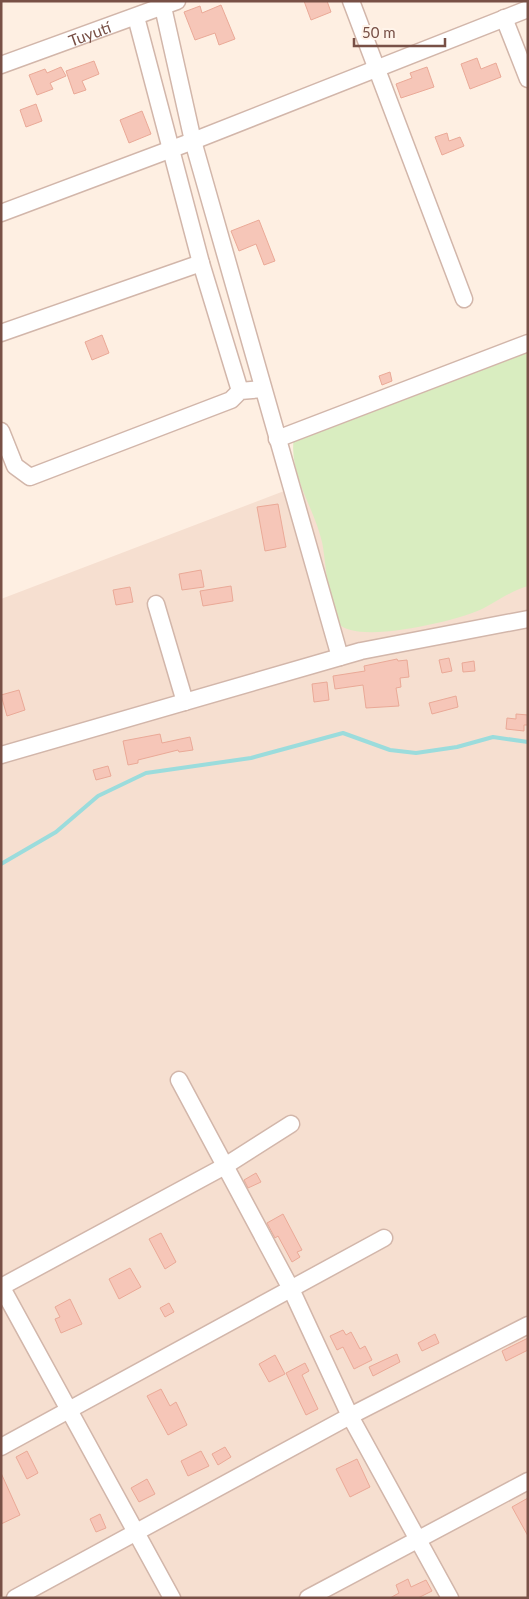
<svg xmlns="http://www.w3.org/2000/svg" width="529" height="1599" viewBox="0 0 529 1599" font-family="Lato,sans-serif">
<rect width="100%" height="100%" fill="#feefe2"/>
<polygon fill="#f6dfd0" points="528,398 528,1598 1,1598 1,599"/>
<path fill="#d9edc0" d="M528,337V586C511,591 499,600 484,608C461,620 356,646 338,623C328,610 326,560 322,542C314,507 288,473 294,437L392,388L440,367L479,356L509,341Z"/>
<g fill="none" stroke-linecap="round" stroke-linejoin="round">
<polyline stroke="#9bdcdc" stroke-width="4" points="1,864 56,832 98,796 146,773 251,758 343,733 390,750 416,753 457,747 493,737 528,742"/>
</g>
<g fill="#f6c6b8" stroke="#eaa997">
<polygon points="304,1 327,1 331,12 311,20"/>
<polygon points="221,5 235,39 219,45 215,33 195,40 184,12 200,6 202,13"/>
<polygon points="477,58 481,69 496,63 501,77 470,89 461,64"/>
<polygon points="94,61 99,74 82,81 86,90 74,94 66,71"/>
<polygon points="61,67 66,76 50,83 53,89 37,95 29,75 45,69 47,73"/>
<polygon points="427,67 434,87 401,98 396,84 412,78 410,73"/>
<polygon points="36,104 42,121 26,127 20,110"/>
<polygon points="142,111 151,134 129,143 120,120"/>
<polygon points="447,133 449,141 460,137 464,146 442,155 435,137"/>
<polygon points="259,220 275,261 264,265 256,244 239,251 231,231"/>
<polygon points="102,335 109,353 92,360 85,342"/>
<polygon points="390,372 392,381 382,385 379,376"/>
<polygon points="278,504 286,547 265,551 257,507"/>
<polygon points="201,570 204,587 182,590 179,574"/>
<polygon points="231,586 233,601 203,606 200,591"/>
<polygon points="130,587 133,602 116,605 113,590"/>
<polygon points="449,658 452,671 442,673 439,660"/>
<polygon points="397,659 398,661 407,660 409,677 400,678 401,687 396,688 399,706 366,708 363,685 335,689 333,676 365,671 364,666"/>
<polygon points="474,661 475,671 463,672 462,663"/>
<polygon points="327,682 329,700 314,702 312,684"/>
<polygon points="19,690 25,710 7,716 1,695"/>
<polygon points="456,696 458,707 432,714 429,703"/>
<polygon points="516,714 528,715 528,725 524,725 524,731 506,729 507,718 516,719"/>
<polygon points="160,734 162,743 190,737 193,750 179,752 178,750 138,760 138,763 128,765 123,741"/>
<polygon points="108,766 111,776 96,780 93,770"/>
<polygon points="256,1173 261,1182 248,1188 244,1180"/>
<polygon points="283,1214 302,1250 297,1252 300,1257 292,1262 278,1236 275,1238 267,1223"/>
<polygon points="161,1233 176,1262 165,1269 149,1239"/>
<polygon points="130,1268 141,1287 119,1299 109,1279"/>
<polygon points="70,1299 82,1324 61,1333 55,1319 60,1317 55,1307"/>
<polygon points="169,1303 174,1312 165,1317 160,1308"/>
<polygon points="343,1330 346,1335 351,1332 360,1349 365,1346 372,1360 354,1369 343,1347 337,1350 330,1336"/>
<polygon points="435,1334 439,1343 422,1351 418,1343"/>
<polygon points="528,1338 528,1350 506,1361 502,1351"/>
<polygon points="397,1354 400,1362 373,1376 369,1367"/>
<polygon points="275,1355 285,1374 269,1382 259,1364"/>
<polygon points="305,1363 309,1371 302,1375 318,1409 306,1415 286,1373"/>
<polygon points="161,1389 170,1406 176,1402 187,1425 168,1435 147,1396"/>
<polygon points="225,1447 231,1457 218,1465 212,1454"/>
<polygon points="27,1451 38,1473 27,1479 16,1457"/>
<polygon points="201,1451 209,1466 188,1476 181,1461"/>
<polygon points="357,1459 370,1487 350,1497 336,1469"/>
<polygon points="1,1473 20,1515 1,1524"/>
<polygon points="147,1479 155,1494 139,1502 131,1488"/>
<polygon points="528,1498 528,1536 512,1507"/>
<polygon points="100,1514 106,1528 96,1532 90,1519"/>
<polygon points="408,1579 411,1587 426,1580 432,1591 418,1598 390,1598 399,1593 396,1585"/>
</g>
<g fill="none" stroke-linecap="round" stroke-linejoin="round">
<g stroke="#d2b6aa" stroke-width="19">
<g id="minor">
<polyline points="351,1 464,299"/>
<polyline points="163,7 193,141 340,657"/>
<polyline points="136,17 201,263 240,391"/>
<polyline points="504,18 528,79"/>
<path id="s1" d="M1,65L177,1"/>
<polyline points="1,213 193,141 528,9"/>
<polyline points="1,333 201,263"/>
<polyline points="1,431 15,466 30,477 231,400 240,391 263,389"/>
<polyline points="277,439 528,343"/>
<polyline points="156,604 185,702"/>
<polyline points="1,755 361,651 528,619"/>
<polyline points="179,1080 291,1289 350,1416 450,1598"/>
<polyline points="1,1286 172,1598"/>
<polyline points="1,1287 225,1166 291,1124"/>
<polyline points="1,1447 384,1238"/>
<polyline points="15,1598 350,1416 528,1325"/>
<polyline points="308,1598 528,1481"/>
</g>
</g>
<use href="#minor" stroke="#fff" stroke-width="16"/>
</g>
<g text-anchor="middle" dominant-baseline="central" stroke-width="5" stroke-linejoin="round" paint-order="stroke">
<g font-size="16" fill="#785046" stroke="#fff4ea">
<text stroke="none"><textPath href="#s1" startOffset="94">Tuyutí</textPath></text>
</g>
</g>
<rect width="529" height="1599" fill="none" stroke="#785046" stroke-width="5"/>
<path d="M354 38v8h91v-8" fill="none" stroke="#785046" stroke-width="2.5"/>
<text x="362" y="38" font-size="15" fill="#785046" stroke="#fff4ea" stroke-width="4" paint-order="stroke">50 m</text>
</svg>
